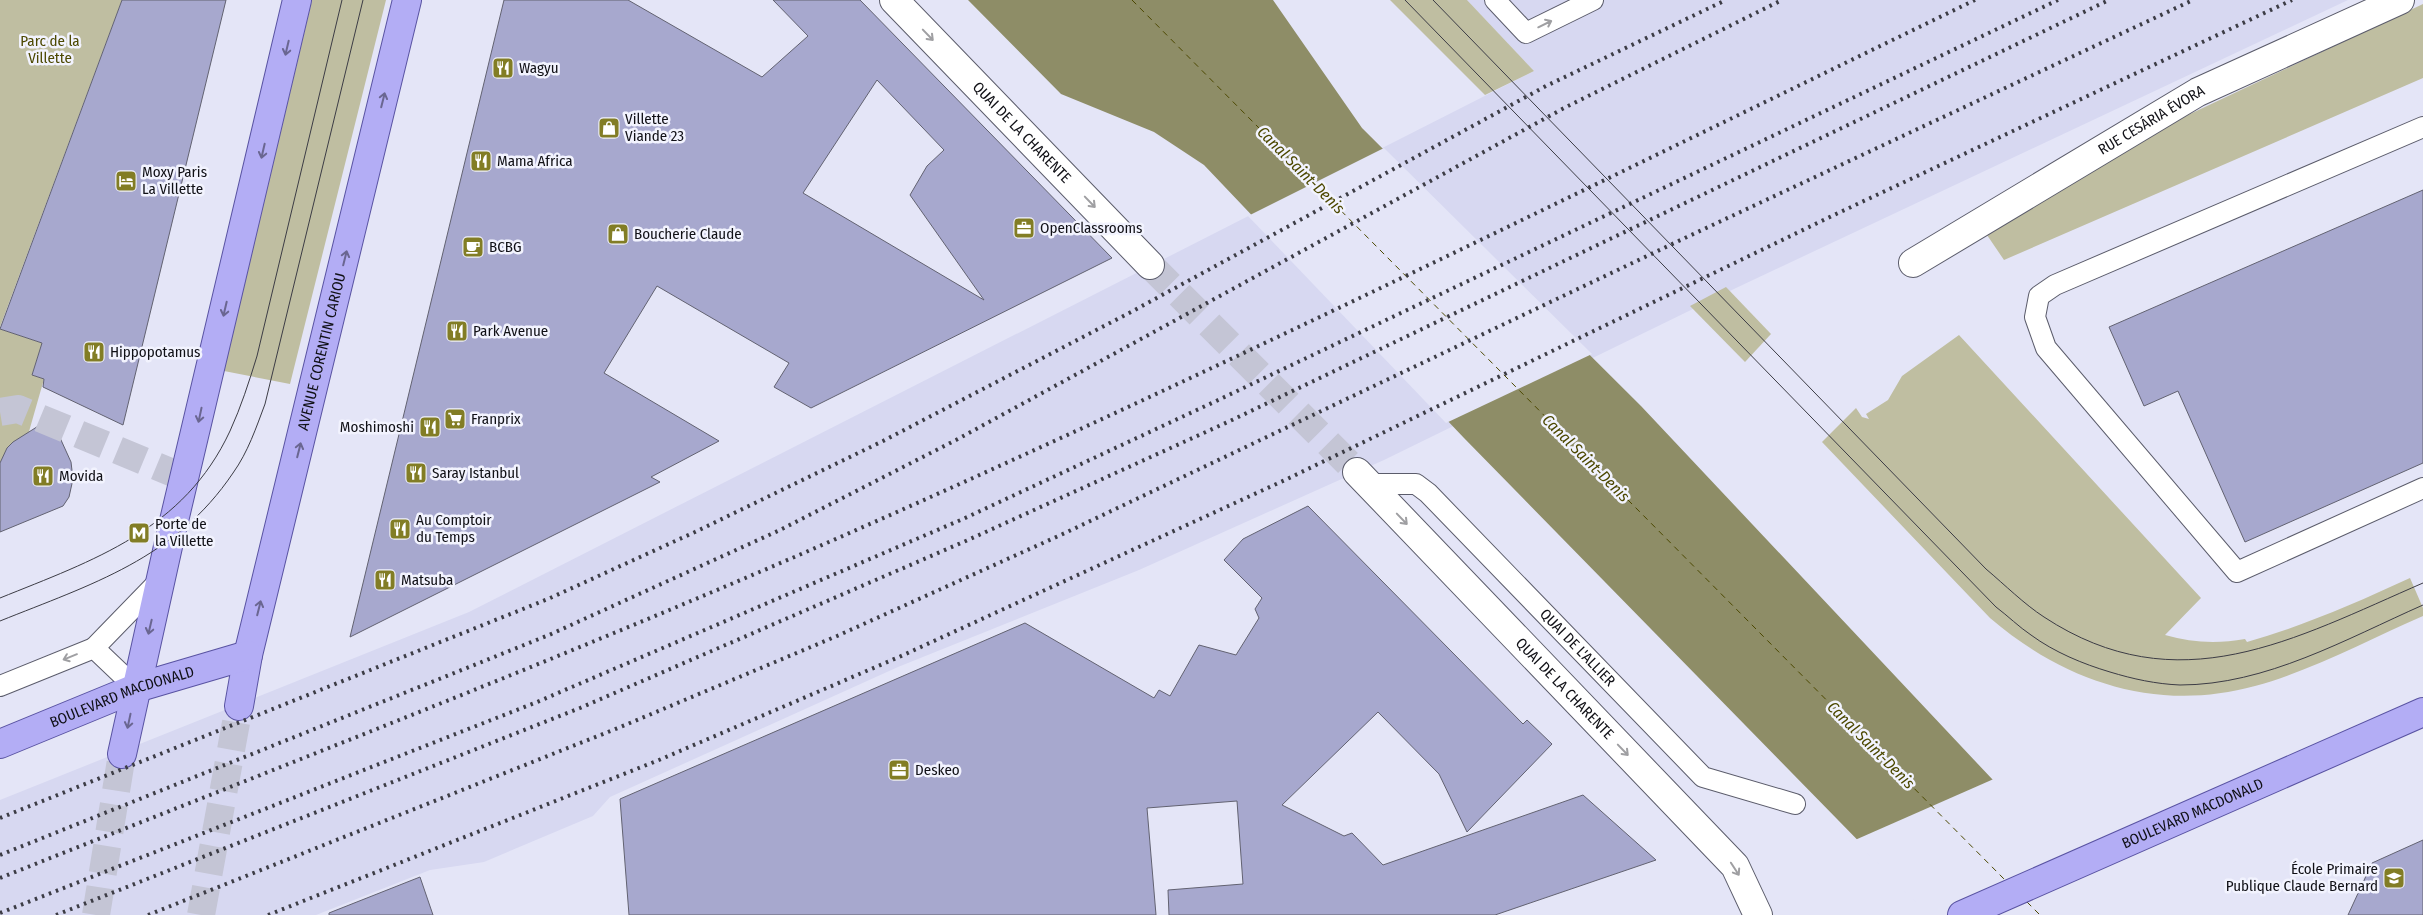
<svg xmlns="http://www.w3.org/2000/svg" width="2423" height="915" viewBox="0 0 2423 915" font-family="'Fira Sans Condensed',sans-serif">
<rect width="100%" height="100%" fill="#e4e5f7"/>
<polygon fill="#d7d8f1" points="1467,0 2348,0 1736,288 1384,460 1139,570 898,667 610,797 593,816 484,862 430,870 316,915 0,915 0,800 469,612 1534,71"/>
<g fill="#bfbea1">
<polygon points="0,0 122,0 0,327"/>
<polygon points="312,0 386,0 290,384 224,371"/>
<polygon points="1390,0 1467,0 1534,71 1485,95"/>
<polygon points="2423,4 2423,78 2004,260 1972,213 2154,131"/>
<polygon points="1726,287 1771,334 1745,362 1690,306"/>
<path d="M0,329L42,343L32,375L44,379L28,435C5,445 12,445 0,463Z"/>
<path d="M1959,335L2201,598L2165,635C2192,643 2218,644 2245,639L2247,642C2303,626 2356,603 2410,578L2423,608V616C2368,640 2313,670 2255,686C2157,713 2065,682 1990,618L1822,442L1856,408L1862,417L1869,419L1866,414L1888,400L1902,376Z"/>
</g>
<polygon fill="#8e8d67" points="968,0 1273,0 1362,128 1641,406 2120,915 1931,915 1464,438 1204,165 1154,132 1061,94"/>
<g fill="#e4e5f7">
<polygon points="1384,148 1592,354 1446,423 1248,216"/>
<polygon points="1996,778 2122,913 2123,915 1928,915 1855,840"/>
</g>
<g fill="none" stroke-linecap="round" stroke-linejoin="round">
<g stroke="#4c4800" stroke-width="1" stroke-dasharray="6 5" stroke-linecap="butt">
<polyline points="1132,0 2007,882"/>
<polyline points="2027,902 2040,915"/>
</g>
</g>
<g fill="#a7a8ce" stroke="#626271" fill-rule="evenodd">
<polygon points="122,0 226,0 123,425 43,387 44,379 32,375 42,343 0,329"/>
<path d="M504,0H628L762,77L808,36L773,0H860L1112,258L811,408L774,387L789,363L657,286L604,373L719,441L651,477L660,482L350,637ZM877,80L944,150L927,166L910,195L984,300L803,193Z"/>
<polygon points="2423,190 2423,463 2245,542 2178,391 2144,406 2109,327"/>
<polygon points="51,418 71,462 73,479 69,497 63,506 0,532 0,463 7,448 13,442"/>
<polygon points="1308,506 1523,724 1527,720 1552,744 1467,832 1439,774 1378,712 1282,805 1344,836 1352,833 1383,865 1583,795 1656,860 1495,915 1169,915 1168,890 1243,884 1237,801 1147,808 1156,915 629,915 620,799 1025,623 1154,698 1159,690 1170,696 1199,645 1236,655 1259,618 1255,609 1262,598 1224,560 1243,539"/>
<polygon points="2423,840 2423,915 2348,915 2372,863"/>
<polygon points="420,877 433,915 329,915 329,913"/>
</g>
<g fill="none" stroke-linecap="round" stroke-linejoin="round">
<g stroke="#c4c5d5" stroke-width="28" stroke-dasharray="28 14" stroke-linecap="butt">
<polyline points="1150,265 1357,472"/>
<polyline points="0,412 18,409 185,478"/>
</g>
<g stroke="#c4c5d5" stroke-width="28" stroke-dasharray="28 14" stroke-linecap="butt">
<polyline points="96,915 122,754"/>
<polyline points="201,915 239,706"/>
</g>
<g stroke="#5b5c6b" stroke-width="22">
<g id="lane">
<polyline points="1495,0 1526,33 1593,0"/>
<polyline points="2423,127 2055,285 2039,296 2035,317 2046,348 2237,572 2423,488"/>
<path id="s1" d="M1368,484H1416L1428,493L1703,777L1795,804"/>
<polyline points="94,648 160,580"/>
<polyline points="0,686 94,648 136,688"/>
</g>
</g>
<g stroke="#5b5c6b" stroke-width="30">
<g id="street">
<path id="s2" d="M894,0L1150,265"/>
<path id="s3" d="M1913,263L2198,92L2400,0"/>
<path id="s4" d="M1357,472L1735,866L1758,915"/>
</g>
</g>
<g stroke="#5953a2" stroke-width="30">
<g id="primary">
<path id="s5" d="M239,706L248,655L407,0"/>
<path id="s6" d="M0,744L136,688L248,655"/>
<polyline points="122,754 169,542 297,0"/>
<path id="s7" d="M1962,915L2423,712"/>
</g>
</g>
<use href="#lane" stroke="#fff" stroke-width="20"/>
<use href="#street" stroke="#fff" stroke-width="28"/>
<use href="#primary" stroke="#b3adf5" stroke-width="28"/>
<g stroke="#3c3c45" stroke-width="1">
<path d="M1405,0L1996,607C2008,616 2019,627 2031,635C2054,652 2083,664 2110,672C2133,679 2156,684 2180,685C2266,685 2346,639 2423,605"/>
<path d="M1433,0L1986,569C2005,585 2024,604 2044,617C2178,705 2294,639 2423,583"/>
<path d="M0,598C94,560 184,530 230,431C241,407 249,382 257,356L342,0"/>
<path d="M0,621C92,584 175,559 233,473C248,452 256,428 265,404L363,0"/>
</g>
<g stroke="#3c3c45" stroke-width="4" stroke-dasharray="2.5 5" stroke-linecap="butt">
<polyline points="0,818 548,599 695,532 883,441 1131,312 1546,86 1726,0"/>
<polyline points="0,855 549,635 780,530 956,440 1566,107 1782,0"/>
<path d="M0,878C269,771 540,667 806,552C1201,380 1587,188 1975,0"/>
<polyline points="0,913 537,702 963,519 1214,402 2058,0"/>
<polyline points="56,915 580,708 968,540 1230,421 2109,0"/>
<polyline points="148,915 618,728 837,636 1065,533 1687,237 2193,0"/>
<polyline points="268,915 659,760 899,657 1285,480 1834,215 2292,0"/>
</g>
</g>
<defs><path id="oneway-shaft" d="M-6 0H5M1.5-3L5.5 0L1.5 3" fill="none" stroke-width="1.6" stroke-linecap="round" stroke-linejoin="round" transform="scale(1.25)"/></defs>
<g stroke="#9f9fa2">
<use href="#oneway-shaft" transform="translate(1545 24) rotate(-26)"/>
<use href="#oneway-shaft" transform="translate(928 35) rotate(46)"/>
<use href="#oneway-shaft" transform="translate(1090 202) rotate(46)"/>
<use href="#oneway-shaft" transform="translate(1402 519) rotate(46)"/>
<use href="#oneway-shaft" transform="translate(70 657) rotate(158)"/>
<use href="#oneway-shaft" transform="translate(1623 750) rotate(46)"/>
<use href="#oneway-shaft" transform="translate(1735 869) rotate(57)"/>
</g>
<g stroke="#6a6691">
<use href="#oneway-shaft" transform="translate(287 48) rotate(103)"/>
<use href="#oneway-shaft" transform="translate(383 100) rotate(-76)"/>
<use href="#oneway-shaft" transform="translate(263 151) rotate(103)"/>
<use href="#oneway-shaft" transform="translate(345 258) rotate(-76)"/>
<use href="#oneway-shaft" transform="translate(225 309) rotate(103)"/>
<use href="#oneway-shaft" transform="translate(200 415) rotate(102)"/>
<use href="#oneway-shaft" transform="translate(299 450) rotate(-76)"/>
<use href="#oneway-shaft" transform="translate(259 608) rotate(-76)"/>
<use href="#oneway-shaft" transform="translate(150 627) rotate(103)"/>
<use href="#oneway-shaft" transform="translate(129 721) rotate(102)"/>
</g>
<defs>
<g id="restaurant-square" transform="scale(1.125)"><rect x="-9" y="-9" width="18" height="18" rx="4" fill="#827d25" stroke="#f2f3fe"/><path d="M-5-6h1v4h1v-4h1v4h1v-4h1v5L-1.5 .5V6h-2V.5L-5-1ZM5-6V6H3V1.5H1.5Q1.5-4 5-6Z" fill="#fff"/></g>
<g id="shop-square" transform="scale(1.125)"><rect x="-9" y="-9" width="18" height="18" rx="4" fill="#827d25" stroke="#f2f3fe"/><path d="M-5-2.5h2.3a2.7 3.5 0 0 1 5.4 0H5L5.5 6h-11ZM-1.5-2.5h3a1.5 2.3 0 0 0-3 0Z" fill="#fff"/></g>
<g id="hotel-square" transform="scale(1.125)"><rect x="-9" y="-9" width="18" height="18" rx="4" fill="#827d25" stroke="#f2f3fe"/><path d="M-6-4.5h1.5V1H6V5H4.5V3h-9V5H-6ZM-4 0a1.8 1.8 0 1 1 3.6 0ZM.5 0V-2.5h3Q6-2.5 6 0Z" fill="#fff"/></g>
<g id="office-square" transform="scale(1.125)"><rect x="-9" y="-9" width="18" height="18" rx="4" fill="#827d25" stroke="#f2f3fe"/><path d="M-6-3h4V-5.5h4V-3h4V5H-6ZM-1-4.5V-3h2v-1.5ZM-6 0V1H6V0Z" fill="#fff"/></g>
<g id="cafe-square" transform="scale(1.125)"><rect x="-9" y="-9" width="18" height="18" rx="4" fill="#827d25" stroke="#f2f3fe"/><path d="M-5.5-4.5H6V0H3Q3 3.5 0 3.5H-2.5Q-5.5 3.5-5.5 0ZM3-3.2v2h1.7v-2ZM-6 4.5H4V6H-6Z" fill="#fff"/></g>
<g id="supermarket-square" transform="scale(1.125)"><rect x="-9" y="-9" width="18" height="18" rx="4" fill="#827d25" stroke="#f2f3fe"/><path d="M-6-5.5h2.5l.6 2H6L4.5 2H-2.5L-4.4-4H-6ZM-1.5 3.2a1.3 1.3 0 1 0 .1 0ZM3 3.2a1.3 1.3 0 1 0 .1 0Z" fill="#fff"/></g>
<g id="metro-square" transform="scale(1.125)"><rect x="-9" y="-9" width="18" height="18" rx="4" fill="#827d25" stroke="#f2f3fe"/><path d="M-5.5 5V-5H-3L0 0L3-5H5.5V5H3V-.5L0 4L-3-.5V5Z" fill="#fff"/></g>
<g id="school-square" transform="scale(1.125)"><rect x="-9" y="-9" width="18" height="18" rx="4" fill="#827d25" stroke="#f2f3fe"/><path d="M0-5L7-2L0 1L-7-2ZM-4 1L0 2.5L4 1V4Q0 6-4 4Z" fill="#fff"/></g>
</defs>
<g fill-rule="evenodd">
<use href="#restaurant-square" x="503" y="68"/>
<use href="#shop-square" x="609" y="128"/>
<use href="#restaurant-square" x="481" y="161"/>
<use href="#hotel-square" x="126" y="181"/>
<use href="#office-square" x="1024" y="228"/>
<use href="#shop-square" x="618" y="234"/>
<use href="#cafe-square" x="473" y="247"/>
<use href="#restaurant-square" x="457" y="331"/>
<use href="#restaurant-square" x="94" y="352"/>
<use href="#supermarket-square" x="455" y="419"/>
<use href="#restaurant-square" x="430" y="427"/>
<use href="#restaurant-square" x="416" y="473"/>
<use href="#restaurant-square" x="43" y="476"/>
<use href="#restaurant-square" x="400" y="529"/>
<use href="#metro-square" x="139" y="533"/>
<use href="#restaurant-square" x="385" y="580"/>
<use href="#office-square" x="899" y="770"/>
<use href="#school-square" x="2394" y="878"/>
</g>
<g text-anchor="middle" dominant-baseline="central" stroke-width="5" stroke-linejoin="round" paint-order="stroke">
<g font-size="15" fill="#4d4902" stroke="#f2f3fe">
<text x="50" y="41">Parc de la<tspan x="50" dy="17">Villette</tspan></text>
</g>
<g font-size="15" fill="#101016" stroke="#f2f3fe" text-anchor="start">
<text x="519" y="68">Wagyu</text>
<text x="625" y="119">Villette<tspan x="625" dy="17">Viande 23</tspan></text>
<text x="497" y="161">Mama Africa</text>
<text x="142" y="172">Moxy Paris<tspan x="142" dy="17">La Villette</tspan></text>
<text x="1040" y="228">OpenClassrooms</text>
<text x="634" y="234">Boucherie Claude</text>
<text x="489" y="247">BCBG</text>
<text x="473" y="331">Park Avenue</text>
<text x="110" y="352">Hippopotamus</text>
<text x="471" y="419">Franprix</text>
<text x="414" y="427" text-anchor="end">Moshimoshi</text>
<text x="432" y="473">Saray Istanbul</text>
<text x="59" y="476">Movida</text>
<text x="416" y="520">Au Comptoir<tspan x="416" dy="17">du Temps</tspan></text>
<text x="155" y="524">Porte de<tspan x="155" dy="17">la Villette</tspan></text>
<text x="401" y="580">Matsuba</text>
<text x="915" y="770">Deskeo</text>
<text x="2378" y="869" text-anchor="end">École Primaire<tspan x="2378" dy="17">Publique Claude Bernard</tspan></text>
</g>
<g font-size="15" fill="#101016" stroke="#f2f3fe">
<text stroke="none"><textPath href="#s3" startOffset="278">RUE CESÁRIA ÉVORA</textPath></text>
<text stroke="none"><textPath href="#s2" startOffset="184">QUAI DE LA CHARENTE</textPath></text>
<text stroke="none"><textPath href="#s5" startOffset="364">AVENUE CORENTIN CARIOU</textPath></text>
<text stroke="none"><textPath href="#s1" startOffset="278">QUAI DE L'ALLIER</textPath></text>
<text stroke="none"><textPath href="#s4" startOffset="300">QUAI DE LA CHARENTE</textPath></text>
<text stroke="none"><textPath href="#s6" startOffset="131">BOULEVARD MACDONALD</textPath></text>
<text stroke="none"><textPath href="#s7" startOffset="252">BOULEVARD MACDONALD</textPath></text>
</g>
<g font-size="16" font-style="italic" fill="#4c4800" stroke="#f2f3fe">
<text transform="translate(1301 170) rotate(45)">Canal Saint-Denis</text>
<text transform="translate(1586 458) rotate(45)">Canal Saint-Denis</text>
<text transform="translate(1871 745) rotate(45)">Canal Saint-Denis</text>
</g>
</g>
</svg>
